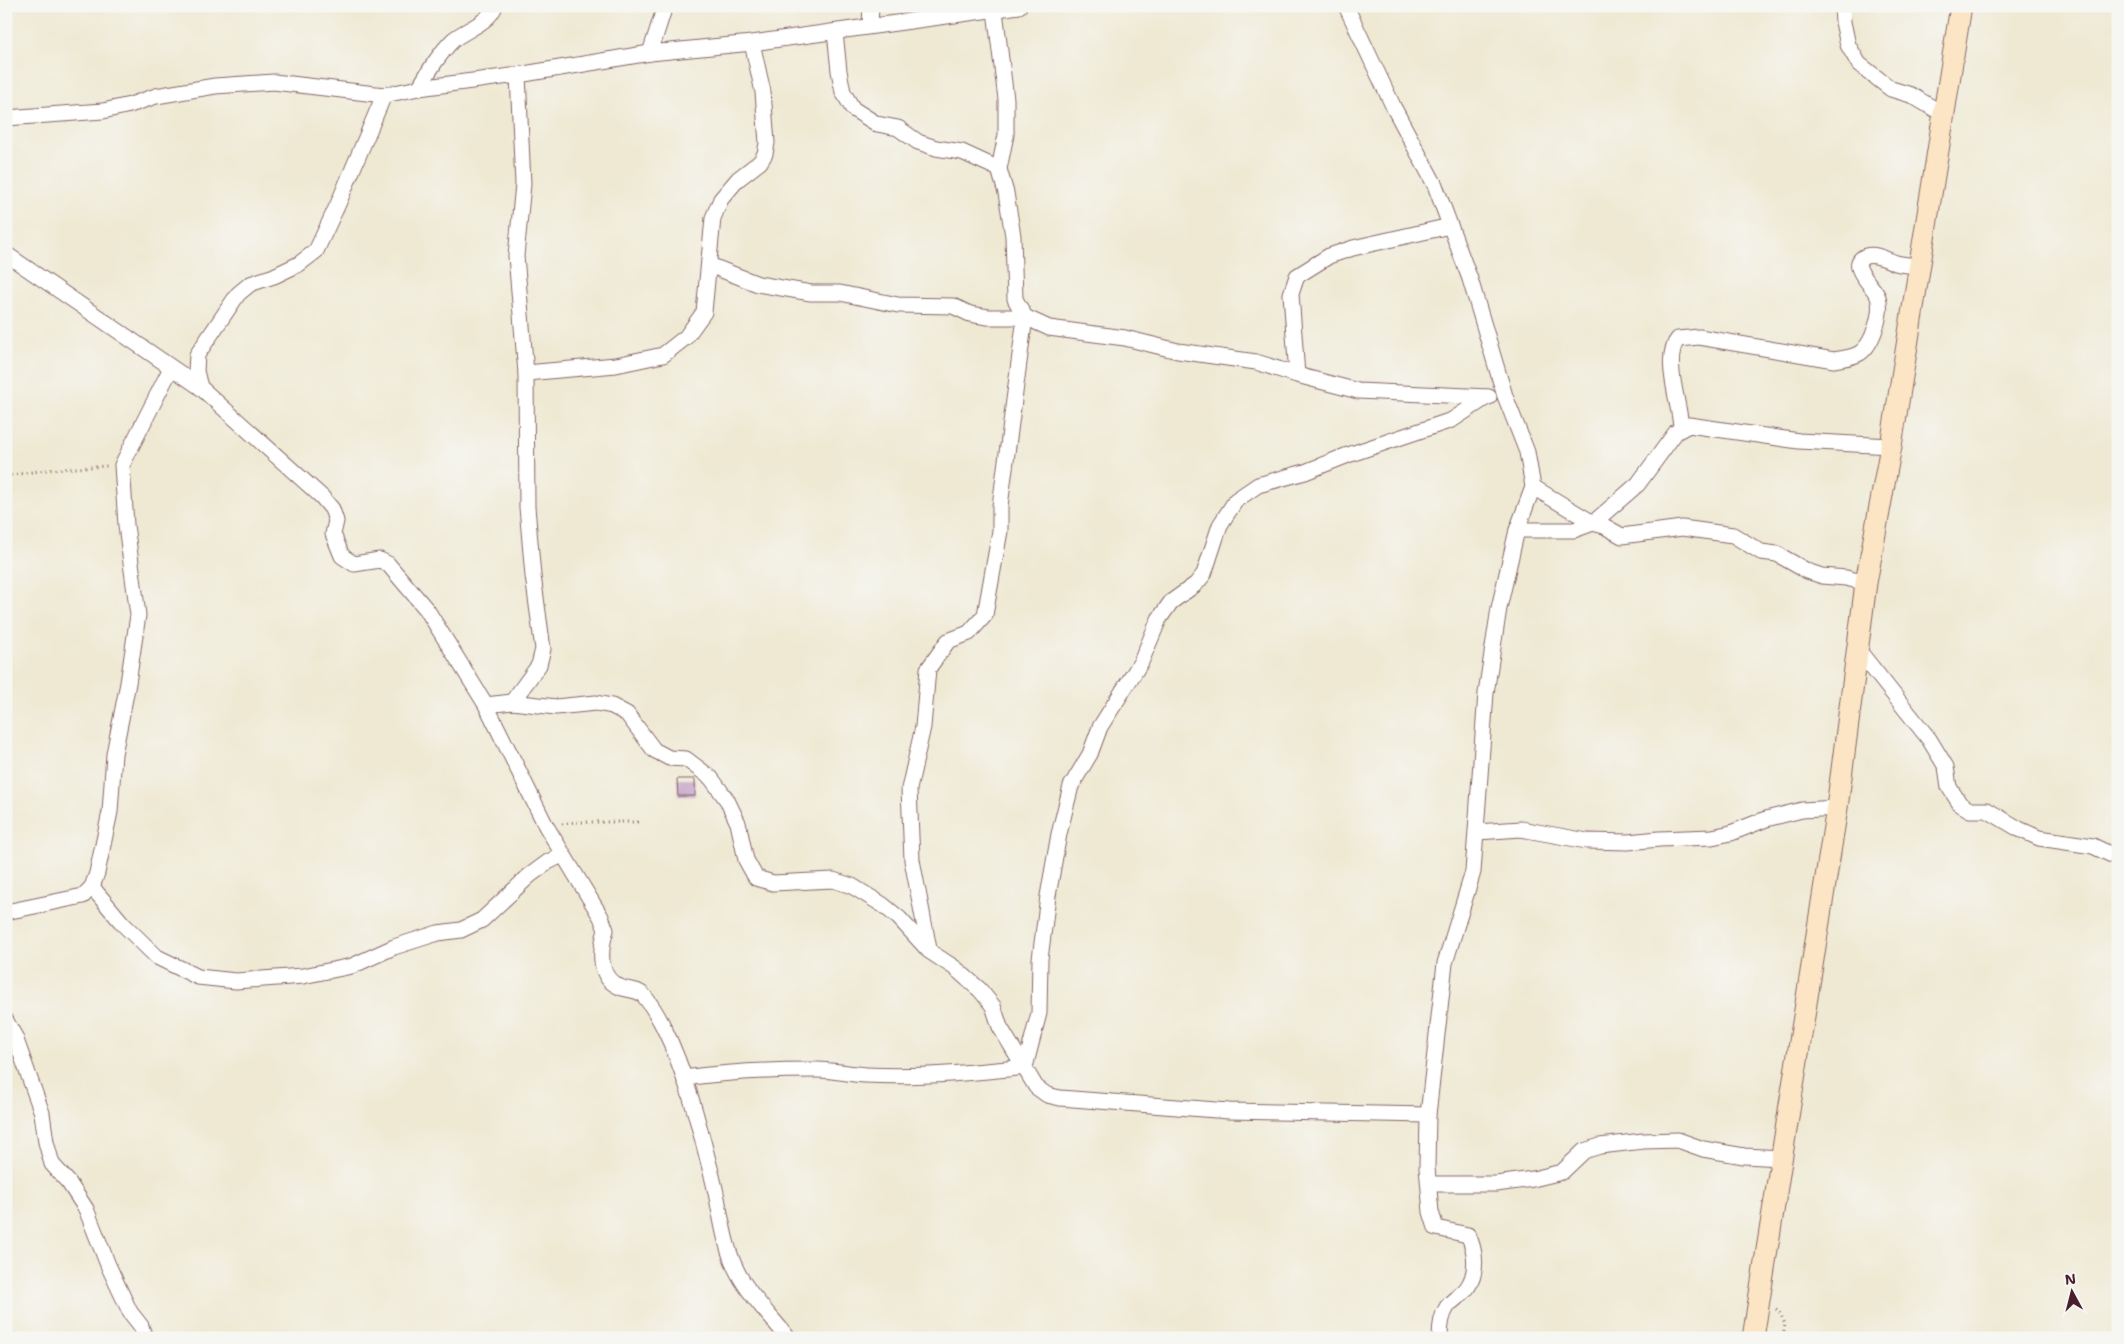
<svg xmlns="http://www.w3.org/2000/svg" width="2124" height="1344" viewBox="0 0 2124 1344" font-family="'Shantell Sans',sans-serif">
<rect width="100%" height="100%" fill="#f6f6f2"/>
<filter id="ink" filterUnits="userSpaceOnUse"><feTurbulence type="fractalNoise" baseFrequency=".02" numOctaves="2"/><feDisplacementMap in="SourceGraphic" scale="10" xChannelSelector="R" yChannelSelector="G"/><feConvolveMatrix kernelMatrix="1 2 1 2 8 2 1 2 1" color-interpolation-filters="sRGB"/></filter>
<filter id="wash" filterUnits="userSpaceOnUse"><feTurbulence type="fractalNoise" baseFrequency=".0096" numOctaves="4" result="noise"/><feDisplacementMap in="SourceGraphic" scale="20" xChannelSelector="R" yChannelSelector="G"/><feGaussianBlur stdDeviation="1.12" result="paint"/><feColorMatrix in="noise" values="0 0 0 0 0 0 0 0 0 0 0 0 0 0 0 0 0 1.4 0 .05"/><feComposite in="paint" operator="in"/></filter>
<g filter="url(#wash)">
<rect width="100%" height="100%" fill="#efe9d3"/>
<g id="blocks">
<polygon fill="#bf99c2" points="677,779 695,779 695,796 678,796"/>
</g>
</g>
<g filter="url(#ink)">
<use href="#blocks" fill-opacity="0" stroke="#846666" stroke-width="1"/>
<g fill="none" stroke-linecap="round" stroke-linejoin="round">
<g stroke="#846666" stroke-width="17">
<g id="street">
<path d="M1346,6L1394,108L1435,185L1470,279L1505,396L1527,452L1533,487L1517,530L1499,608L1486,693L1473,872L1445,963L1428,1115L1427,1168L1431,1212L1436,1228L1468,1235C1476,1251 1478,1273 1467,1288C1462,1295 1452,1300 1447,1307C1441,1316 1440,1328 1440,1338"/>
<polyline points="1842,6 1843,22 1848,45 1859,64 1891,89 1911,95 1943,114"/>
<polyline points="995,11 1006,99 1006,135 999,169 1006,193 1013,236 1015,299 1025,317 1049,328 1125,338 1178,351 1256,362 1297,375 1358,391 1489,397"/>
<polyline points="870,25 871,6"/>
<polyline points="835,32 839,71 843,92 853,109 877,124 898,128 918,142 936,148 962,152 999,169"/>
<polyline points="650,53 665,6"/>
<path d="M419,88C429,71 439,54 453,40C466,29 488,24 495,6"/>
<polyline points="6,118 103,111 130,105 156,96 215,86 274,82 384,95"/>
<path d="M6,254L200,387L322,497L332,509L336,521L333,534L342,556L354,564L380,560L388,564L427,610L486,705L546,826L601,917L606,930C600,949 597,978 620,987C628,991 637,988 644,996C651,1004 659,1018 664,1028C687,1075 700,1129 713,1180C721,1211 723,1246 739,1275C752,1299 772,1317 788,1338"/>
<polyline points="709,265 758,284 811,293 840,293 898,305 953,306 970,314 988,317 1025,317 1000,506 1000,531 985,615 969,633 948,641 928,669 923,727 909,789 912,860 929,949"/>
<polyline points="526,373 616,365 663,355 686,337 704,312 713,218 721,199 738,179 760,162 765,154 767,143 763,92 752,43"/>
<polyline points="1297,375 1291,294 1297,276 1329,256 1353,248 1450,226"/>
<polyline points="200,387 196,371 197,355 238,294 250,284 274,276 299,264 316,251 338,204 384,95 419,88 518,75 650,53 752,43 1019,6"/>
<path d="M1681,428C1680,403 1662,358 1678,339L1699,337L1834,360C1842,358 1852,358 1860,353C1873,344 1883,312 1878,297C1875,287 1845,264 1866,256C1877,253 1886,260 1896,263C1903,265 1911,265 1918,266"/>
<polyline points="1533,487 1593,523 1604,526 1622,536 1682,528 1733,535 1761,552 1777,554 1807,571 1822,576 1846,578 1866,583"/>
<polyline points="1517,530 1574,530 1593,523 1638,484 1676,432 1689,425 1799,441 1891,446"/>
<polyline points="1859,651 1929,739 1946,767 1949,787 1960,804 1970,810 1987,810 2019,829 2039,838 2093,846 2118,858"/>
<polyline points="512,702 539,665 543,649 533,576 527,507 526,373 516,256 523,184 518,75"/>
<polyline points="486,705 512,702 556,707 596,703 612,706 627,714 654,750 669,758 686,759 711,778 727,800 738,823 746,860 756,878 773,883 833,880 852,886 883,905 899,918 929,951 955,968 980,990 993,1006 1000,1027 1036,1087 1047,1095 1060,1098 1229,1111 1428,1115"/>
<polyline points="1477,832 1521,829 1587,841 1628,842 1659,839 1712,837 1731,833 1766,819 1802,810 1837,808"/>
<polyline points="92,887 123,924 157,957 198,977 236,981 303,976 352,966 394,947 438,933 461,930 482,920 529,876 548,862 562,855"/>
<polyline points="6,912 83,896 92,887 97,873 110,812 114,754 128,683 138,615 126,525 122,465 171,368"/>
<polyline points="6,1021 15,1037 42,1113 46,1142 52,1164 69,1183 86,1209 108,1265 130,1312 141,1326 145,1338"/>
<path d="M684,1078C728,1072 772,1070 817,1070C833,1070 849,1074 866,1075C918,1078 973,1073 1025,1067L1039,1013L1040,959L1048,896L1059,834L1071,786L1090,754L1100,727L1141,662L1159,619L1171,602L1196,584L1204,574L1220,525L1236,500L1258,485L1305,472L1348,455L1452,420L1487,397"/>
<polyline points="1429,1184 1496,1184 1533,1179 1562,1172 1584,1151 1600,1146 1643,1141 1678,1140 1703,1149 1744,1156 1782,1158"/>
</g>
</g>
<g stroke="#846666" stroke-width="23">
<polyline id="secondary" points="1753,1338 1837,808 1866,583 1891,446 1961,6"/>
</g>
<g stroke="#846666" stroke-width="3" stroke-dasharray="1 4" stroke-linecap="butt">
<polyline points="6,476 45,470 107,466"/>
<polyline points="562,824 575,822 638,822"/>
<polyline points="1776,1309 1779,1311 1785,1324 1783,1338"/>
</g>
<use href="#street" stroke="#fff" stroke-width="15"/>
<use href="#secondary" stroke="#fce5c4" stroke-width="21"/>
</g>
</g>
<rect width="2124" height="1344" fill="none" stroke="#f6f6f2" stroke-width="25"/>
<g transform="translate(2072 1292) rotate(353)" stroke="#f6f6f2" stroke-width="4" paint-order="stroke">
<path d="M0-4L9 19L0 12L-9 19Z" fill="#4a1f2b"/>
<text y="-8" font-size="14" font-weight="bold" text-anchor="middle" fill="#4a1f2b">N</text>
</g>
</svg>
